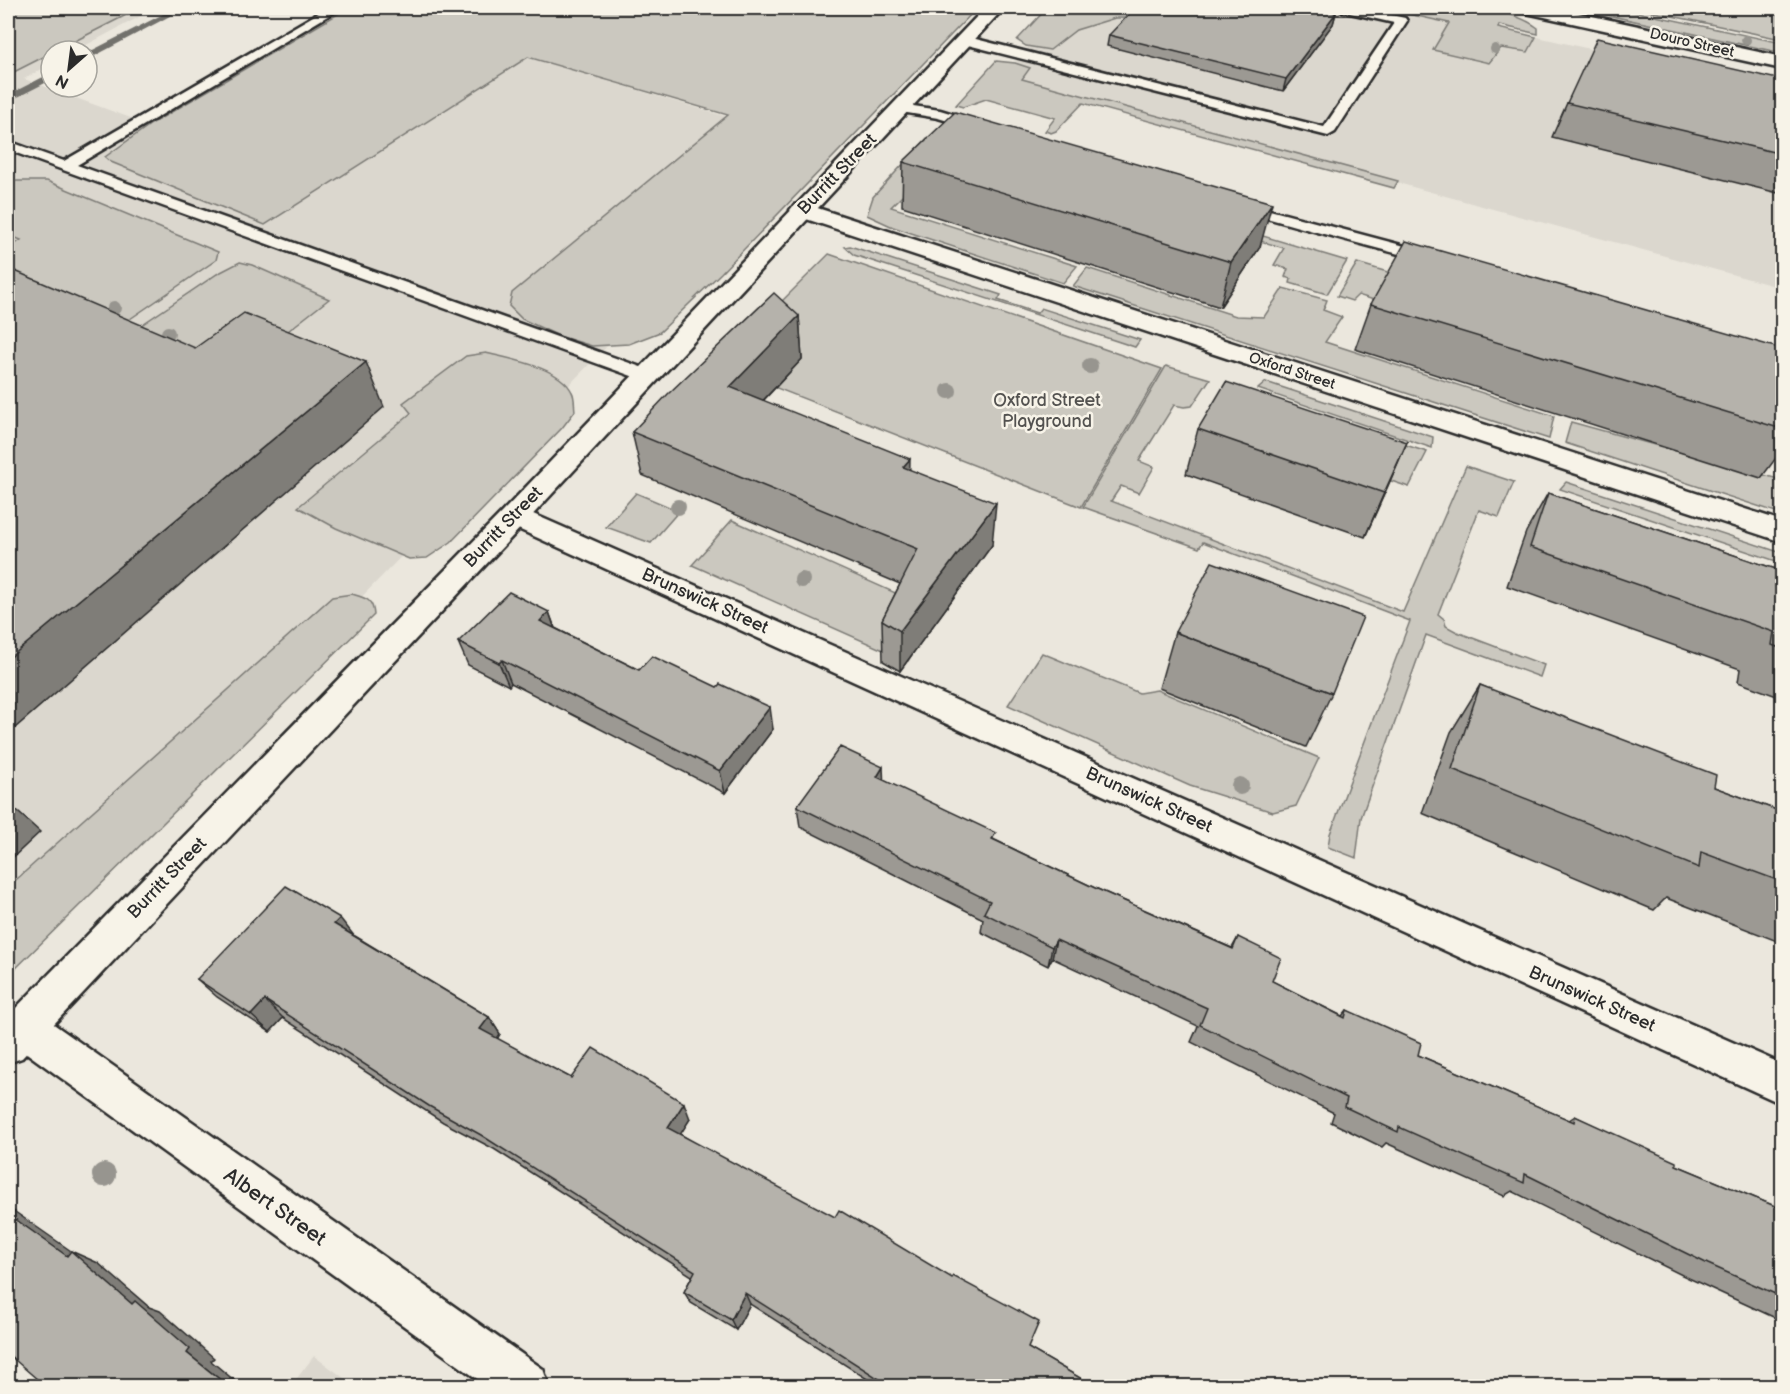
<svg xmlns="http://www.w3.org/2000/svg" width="1790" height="1394" viewBox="0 0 1790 1394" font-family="'Balsamiq Sans',sans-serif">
<rect width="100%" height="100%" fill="#ebe7dd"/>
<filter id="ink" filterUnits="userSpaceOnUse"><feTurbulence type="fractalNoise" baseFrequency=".0167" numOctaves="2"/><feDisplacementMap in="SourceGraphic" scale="12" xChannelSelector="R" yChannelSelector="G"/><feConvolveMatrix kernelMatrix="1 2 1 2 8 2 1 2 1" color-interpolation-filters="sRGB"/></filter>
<g filter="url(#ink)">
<g fill="#dbd7ce">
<polygon points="8,8 156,8 75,51 51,51 51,64 24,79 191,140 397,18 808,141 8,958"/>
<polygon points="1066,8 1411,8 1782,93 1782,288 1003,75"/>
<polygon points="314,1356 355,1386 291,1386"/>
</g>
<g fill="#cbc8bf" stroke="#7b7a75" stroke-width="1.5">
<polygon points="15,8 140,8 8,75 8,10"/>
<polygon points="348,8 977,8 721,273 660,332 629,344 592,346 559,336 522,319 509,306 512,293 728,115 528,57 265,225 111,162 105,157 151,124"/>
<polygon points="1047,8 1140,8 1131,18 1115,18 1076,30 1050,50 1026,46 1017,40"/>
<path d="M1381,8C1427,7 1501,0 1538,28V34L1499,25L1498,28L1536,37L1528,52L1501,48L1489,63L1433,50L1449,23Z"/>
<polygon points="1575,8 1618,8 1782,43 1782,53"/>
<polygon points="1634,8 1782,8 1781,39"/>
<polygon points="996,61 1015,63 1030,68 1022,79 1398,181 1394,188 1083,103 1056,131 1051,133 1045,131 1055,118 986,99 963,107 956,105"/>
<polygon points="927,138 976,151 933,166 891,207 1077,266 1063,283 893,227 867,215 873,197"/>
<polygon points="13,181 47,181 218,252 216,260 127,321 8,293 8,249 21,240 8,235 8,184"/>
<polygon points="1155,204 1347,261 1327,294 1290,283 1291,279 1285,277 1288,269 1274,265 1284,248 1144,207"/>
<polygon points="850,246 1001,295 998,300 1037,313 1041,308 1140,340 1135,347 854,255 845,247"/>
<polygon points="829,254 1162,369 1081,507 718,365"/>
<polygon points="240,262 252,265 329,299 216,387 134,330 217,274"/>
<polygon points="1357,263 1564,324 1374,300 1358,295 1352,301 1337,296"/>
<polygon points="1087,268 1236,316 1264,317 1283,288 1327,300 1323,310 1342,317 1325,342 1554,416 1549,439 1073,286"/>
<path d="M486,353C510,359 560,367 572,392C575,397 574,405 575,411L562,428L451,542L427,558L409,559L336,528L298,507L411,413L403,403L466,356Z"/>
<polygon points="1166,366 1210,379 1192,406 1184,407 1174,405 1139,461 1154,467 1139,493 1121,486 1111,501 1403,612 1466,466 1514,482 1499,517 1479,510 1438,614 1444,619 1446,626 1457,632 1544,665 1540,677 1426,635 1361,818 1356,858 1328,847 1330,834 1410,621 1203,542 1199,548 1083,507"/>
<polygon points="1266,382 1433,437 1432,448 1258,389"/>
<polygon points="1571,422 1782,480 1782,514 1565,443"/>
<polygon points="1347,426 1427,452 1409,487 1330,460"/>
<polygon points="1566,482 1782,553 1782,563 1560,489"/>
<polygon points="636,493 679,511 651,543 606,527"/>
<polygon points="732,520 938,612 908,661 692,565"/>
<path d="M352,594C366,598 373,599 374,615L8,976V887L332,597Z"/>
<polygon points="1042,653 1139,693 1157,690 1319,758 1296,806 1273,812 1190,786 1008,705"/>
</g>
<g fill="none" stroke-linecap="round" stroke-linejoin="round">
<g fill="#72716c" fill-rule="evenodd">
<polygon points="175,8 185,8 87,60 87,53"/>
<polygon points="51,73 51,80 8,102 8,95"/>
</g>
<g stroke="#2b2b2b" stroke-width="5">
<g id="lane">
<polygon points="327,8 341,8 77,165 652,371 654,375 652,379 640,379 8,150 8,141 64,161"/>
<polygon points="1339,8 1358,8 1405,18 1407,21 1335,132 1328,136 960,43 958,40 964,36 1324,127 1394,23 1341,11"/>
<polygon points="900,104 940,110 983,123 985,126 978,130 938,118 895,111 893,108"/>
<path d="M1243,203L1435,254L1438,257L1430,262C1366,246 1302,228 1238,210L1236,207Z"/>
</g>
</g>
<g stroke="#2b2b2b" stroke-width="5">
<g id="street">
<polygon points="802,203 1782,521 1782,542 794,215 790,210 794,205"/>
<polygon points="515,506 1782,1064 1782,1104 505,523 500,516 505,509"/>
<polygon points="24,1008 38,1013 543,1369 549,1386 487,1386 10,1041 8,1019 10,1013"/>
</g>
</g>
<g stroke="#2b2b2b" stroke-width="5">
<g id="secondary">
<polygon points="985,8 1004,8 525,523 22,1058 8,1063 8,1016 505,509"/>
<polygon points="1522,8 1555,8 1782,57 1782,69 1531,14 1524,12"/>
</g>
</g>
<use href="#lane" fill="#f7f3e8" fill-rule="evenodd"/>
<use href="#street" fill="#f7f3e8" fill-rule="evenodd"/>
<use href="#secondary" fill="#f7f3e8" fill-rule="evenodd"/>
</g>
<g fill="#97958f">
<circle cx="1746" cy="40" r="5"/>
<circle cx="1495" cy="49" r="5"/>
<circle cx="114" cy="308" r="7"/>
<circle cx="168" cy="333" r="7"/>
<circle cx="1090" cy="366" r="8"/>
<circle cx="949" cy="391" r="8"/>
<circle cx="678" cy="507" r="8"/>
<circle cx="802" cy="580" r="8"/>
<circle cx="1240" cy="786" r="9"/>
<circle cx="104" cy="1175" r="12"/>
</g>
<g fill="#9c9993" stroke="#2b2b2b" stroke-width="1.5">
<polygon points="1336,13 1333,24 1283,91 1107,46 1109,35"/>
<polygon points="1782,80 1782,194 1552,137 1567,103"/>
<polygon points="903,162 1260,247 1220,307 902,206"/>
<polygon points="1371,304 1782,349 1782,450 1761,478 1355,349"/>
<polygon points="799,316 802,359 763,401 910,470 992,545 900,671 883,661 882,620 900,584 642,475 632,432"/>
<polygon points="1198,429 1407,442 1365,537 1186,474"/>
<polygon points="1548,493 1782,571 1782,698 1738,682 1740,669 1507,586 1526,532"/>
<polygon points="549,612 555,628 639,670 773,729 725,793 511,683 509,686 468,665 458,642"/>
<polygon points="1175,632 1332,693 1306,747 1159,688"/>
<polygon points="1480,685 1714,787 1782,812 1782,943 1666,898 1654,910 1422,813 1451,732"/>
<polygon points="883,780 995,840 1095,888 1232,948 1238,937 1272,981 1342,1016 1347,1010 1418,1055 1569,1120 1575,1116 1676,1165 1782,1209 1782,1321 1682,1275 1512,1191 1504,1196 1386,1143 1382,1147 1331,1122 1334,1113 1191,1042 1198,1026 1052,958 1048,966 981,932 983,919 800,827 797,806"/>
<polygon points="355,936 489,1017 500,1034 497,1039 571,1078 690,1119 680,1134 1028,1348 1094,1386 878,1386 750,1304 736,1330 691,1303 684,1292 692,1276 494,1149 443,1122 283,1018 270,1032 217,997 197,979"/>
</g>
<g fill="#7f7d78" stroke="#2b2b2b" stroke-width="1.5">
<polygon points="1336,13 1333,24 1283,91 1286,79"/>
<polygon points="1272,203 1260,247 1220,307 1231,262"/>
<polygon points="8,233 12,240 8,242"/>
<polygon points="799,316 802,359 735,430 730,387"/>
<polygon points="366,362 384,407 8,734 8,659"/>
<polygon points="1407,442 1388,486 1365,537 1384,493"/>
<polygon points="910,459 909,502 903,467"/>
<polygon points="996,503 992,545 900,671 900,631"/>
<polygon points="549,612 557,635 540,621"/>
<polygon points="502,660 511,683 509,686 499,663"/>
<polygon points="770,707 773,729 725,793 720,771"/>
<polygon points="883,767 884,789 877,777"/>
<polygon points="8,803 40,832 8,862"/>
<polygon points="340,918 355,937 334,924"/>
<polygon points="1056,940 1052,958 1048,966 1052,947"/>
<polygon points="265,1000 283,1018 270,1032 251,1015"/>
<polygon points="489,1017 500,1034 492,1046 480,1029"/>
<polygon points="684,1103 690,1119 675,1143 668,1128"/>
<polygon points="8,1207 74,1253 71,1251 98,1263 149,1307 160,1311 214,1358 211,1361 241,1386 228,1386 187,1353 132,1304 8,1214"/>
<polygon points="745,1293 750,1304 736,1330 731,1320"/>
</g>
<g fill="#b5b2ab" stroke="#2b2b2b" stroke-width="1.5">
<polygon points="1135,8 1313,8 1336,13 1286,79 1109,35"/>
<polygon points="1597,38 1782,80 1782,154 1567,103"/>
<polygon points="955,112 1272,203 1231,262 903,162"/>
<polygon points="1406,241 1782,349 1782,429 1371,304"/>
<polygon points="8,268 195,348 244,313 366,362 8,659"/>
<polygon points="774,293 799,316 730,387 910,459 903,467 996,503 900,631 882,620 918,549 632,432 668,394"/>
<polygon points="1226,382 1407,442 1384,493 1198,429"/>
<polygon points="1548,493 1782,571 1782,649 1772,645 1774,632 1530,547"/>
<polygon points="1212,562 1363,617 1332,693 1175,632"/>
<polygon points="509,592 549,612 540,621 639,670 652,656 717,687 720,684 770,707 720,771 502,660 499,663 458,642"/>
<polygon points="1480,685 1716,775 1714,787 1782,812 1782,882 1701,852 1699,868 1452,769"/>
<polygon points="840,747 883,767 877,777 996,833 992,839 1095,888 1233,949 1238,937 1281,958 1272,981 1345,1018 1347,1010 1421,1043 1418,1055 1574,1122 1575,1116 1676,1162 1676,1165 1782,1209 1782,1297 1708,1264 1525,1174 1524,1183 1399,1127 1398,1132 1345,1107 1347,1098 1200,1025 1207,1008 1056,940 1052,947 984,913 990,901 797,806"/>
<polygon points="286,886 340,918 334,924 489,1017 480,1029 571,1078 593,1048 684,1103 668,1128 835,1217 839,1210 952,1278 953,1276 1039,1322 1028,1348 1094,1386 890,1386 745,1293 731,1320 684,1292 695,1271 481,1135 429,1106 265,1000 251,1015 197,979"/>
<polygon points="8,1214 67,1256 71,1251 132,1304 135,1301 190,1349 187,1353 228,1386 45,1386 8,1354"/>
</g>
</g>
<g text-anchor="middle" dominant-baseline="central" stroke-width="5" stroke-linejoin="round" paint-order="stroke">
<g font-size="15" fill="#2b2b2b" stroke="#f7f3e8">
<text transform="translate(1692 43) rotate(13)">Douro Street</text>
<text transform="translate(1292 371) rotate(18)">Oxford Street</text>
</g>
<g font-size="18" fill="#2b2b2b" stroke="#f7f3e8">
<text transform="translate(837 174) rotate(-46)">Burritt Street</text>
<text transform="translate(503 527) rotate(-46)">Burritt Street</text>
<text transform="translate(705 601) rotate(24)">Brunswick Street</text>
<text transform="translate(1149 800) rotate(24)">Brunswick Street</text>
<text transform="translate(167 878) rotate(-46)">Burritt Street</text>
<text transform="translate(1592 999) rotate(24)">Brunswick Street</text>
</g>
<g font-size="18" fill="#535250" stroke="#f7f3e8">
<text x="1047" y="400">Oxford Street<tspan x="1047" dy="21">Playground</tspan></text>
</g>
<g font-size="21" fill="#2b2b2b" stroke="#f7f3e8">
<text transform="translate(275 1207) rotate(35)">Albert Street</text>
</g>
</g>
<rect width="1790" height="1394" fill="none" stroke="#f7f3e8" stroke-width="30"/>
<rect x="15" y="15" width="1760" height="1364" fill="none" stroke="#2b2b2b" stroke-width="2" filter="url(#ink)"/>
<g transform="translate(69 69) rotate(208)"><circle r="28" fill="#f7f3e8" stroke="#a5a39c" stroke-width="1.5"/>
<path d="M0-4.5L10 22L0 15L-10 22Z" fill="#2b2b2b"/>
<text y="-9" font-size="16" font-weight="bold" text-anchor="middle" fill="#2b2b2b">N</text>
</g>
</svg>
